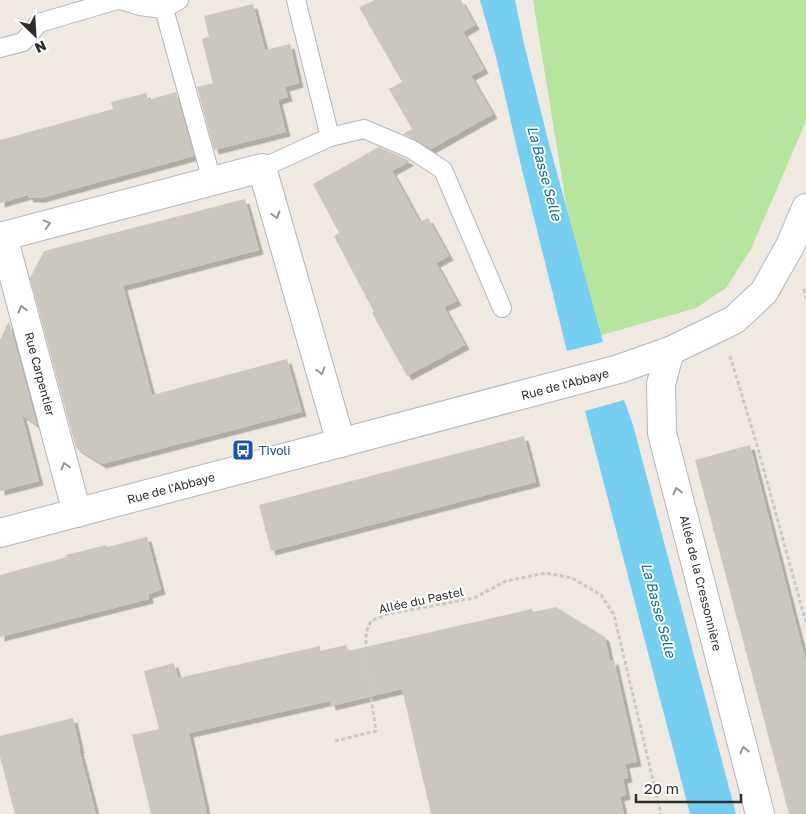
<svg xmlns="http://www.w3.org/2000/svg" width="806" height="814" viewBox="0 0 806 814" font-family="'Golos Text',sans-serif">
<defs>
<filter id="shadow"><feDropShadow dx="4.5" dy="4.5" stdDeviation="0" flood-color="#0004"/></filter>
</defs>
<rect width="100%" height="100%" fill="#efe9e1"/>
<polygon fill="#b6e59e" points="533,0 806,0 806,121 751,249 726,288 696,308 588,339"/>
<g fill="#75cff0">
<polygon points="480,0 515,0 524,44 548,140 603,342 567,351 522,170 496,57"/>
<polygon points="624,400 633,425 736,814 690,814 585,411"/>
</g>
<g fill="#cbc7bf" filter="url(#shadow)">
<polygon points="375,0 461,0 475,25 463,32 484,69 471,76 493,114 431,149 417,140 403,134 412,129 389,89 402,82 359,7"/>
<polygon points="253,4 265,50 290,44 299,83 285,87 288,97 278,100 286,132 214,150 197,87 213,83 202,39 209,37 204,16"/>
<polygon points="176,92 194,156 41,198 29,198 28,195 0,203 0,140 113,109 111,102 146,93 148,100"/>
<polygon points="379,147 410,161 392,171 420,222 428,218 449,256 436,263 457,301 444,307 465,345 407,376 372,313 374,312 334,236 339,233 313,184"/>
<polygon points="245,199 259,250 123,286 152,395 287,359 302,412 102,464 76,448 30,278 44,251"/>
<polygon points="9,321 37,425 22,415 39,481 0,491 0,340"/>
<polygon points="524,436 536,482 271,551 259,505"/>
<polygon points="750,445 806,662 806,814 789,814 695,460"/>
<polygon points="147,537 161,590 148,594 149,599 0,637 0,575 67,557 66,555 106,545 107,547"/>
<polygon points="556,607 605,637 610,661 614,660 637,762 625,764 628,778 623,779 626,795 620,797 624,814 431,814 402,689 331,706 330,701 189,733 207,814 151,814 132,735 159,729 144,671 174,663 178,678 320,646 320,651 346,645 348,651 532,609 533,612"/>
<polygon points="73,718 80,749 79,749 96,814 15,814 0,757 0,736"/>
</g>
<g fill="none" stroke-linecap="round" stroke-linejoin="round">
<g stroke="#b4b7c1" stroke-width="20">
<g id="service">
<polyline points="120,0 140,6 164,9"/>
<polyline points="179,0 164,9 212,181"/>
<polyline points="296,0 330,137"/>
<polyline points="0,48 23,42 39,23 117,0"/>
<polyline points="262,168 330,137 364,129 411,149 443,170 502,308"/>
</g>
</g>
<g stroke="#b4b7c1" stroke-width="30">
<g id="minor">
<polyline points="3,236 77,513"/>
<polyline points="0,237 262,168 341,443"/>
<polyline points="670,351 661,384 662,433 760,814"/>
<polyline points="0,533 619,369 670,351 734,320 764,292 791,244 806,208"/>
</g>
</g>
<g stroke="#c9c9c9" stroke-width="3" stroke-dasharray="4 2.5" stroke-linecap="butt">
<polyline points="804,289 806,298"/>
<polyline points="730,356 757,445 806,623"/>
<polyline points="335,741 376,731 366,665 366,632 371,621 388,614 474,598 506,581 546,573 572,578 601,595 614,615 661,814"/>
</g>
<use href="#service" stroke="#fff" stroke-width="18"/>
<use href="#minor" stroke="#fff" stroke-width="28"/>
</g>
<defs><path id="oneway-chevron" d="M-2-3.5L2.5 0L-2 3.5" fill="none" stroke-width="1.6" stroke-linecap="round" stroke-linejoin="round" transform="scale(1.25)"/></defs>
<g stroke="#969696">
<use href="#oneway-chevron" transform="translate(276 215) rotate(74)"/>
<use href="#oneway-chevron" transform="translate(47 224) rotate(-15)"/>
<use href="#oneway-chevron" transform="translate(22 309) rotate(-105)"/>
<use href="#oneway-chevron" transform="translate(321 371) rotate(74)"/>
<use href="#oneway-chevron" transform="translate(65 466) rotate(-105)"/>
<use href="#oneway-chevron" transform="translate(677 491) rotate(-104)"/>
<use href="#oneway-chevron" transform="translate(744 750) rotate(-104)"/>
</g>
<defs>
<g id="bus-square" transform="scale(1.125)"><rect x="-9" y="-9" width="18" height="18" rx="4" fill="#1a4fb4" stroke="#fff"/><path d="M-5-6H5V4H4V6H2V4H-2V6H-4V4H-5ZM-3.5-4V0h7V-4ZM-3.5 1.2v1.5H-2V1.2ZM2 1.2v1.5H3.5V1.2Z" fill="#fff"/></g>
</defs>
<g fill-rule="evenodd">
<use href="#bus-square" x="243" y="450"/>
</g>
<g text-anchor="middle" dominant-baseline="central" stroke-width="4" stroke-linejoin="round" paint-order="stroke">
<g font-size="12" fill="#2e2e2e" stroke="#fff">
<text transform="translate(40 374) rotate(75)">Rue Carpentier</text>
<text transform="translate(565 384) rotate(-15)">Rue de l'Abbaye</text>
<text transform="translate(171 488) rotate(-15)">Rue de l'Abbaye</text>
<text transform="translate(701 583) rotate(76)">Allée de la Cressonnière</text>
<text transform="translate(421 600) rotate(-12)">Allée du Pastel</text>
</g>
<g font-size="12" fill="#164399" stroke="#fff" text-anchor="start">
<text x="259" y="450">Tivoli</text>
</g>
<g font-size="14" font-style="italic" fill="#0d6fa3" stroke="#fff">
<text transform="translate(545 173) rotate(75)">La Basse Selle</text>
<text transform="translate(659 610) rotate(75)">La Basse Selle</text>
</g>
</g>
<g transform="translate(35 35) rotate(155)" stroke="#ffffff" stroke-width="4" paint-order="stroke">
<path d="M0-4L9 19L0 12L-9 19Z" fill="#2e2e2e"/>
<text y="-8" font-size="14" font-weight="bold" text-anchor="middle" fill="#2e2e2e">N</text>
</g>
<path d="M636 794v8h105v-8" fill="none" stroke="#2e2e2e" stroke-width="2.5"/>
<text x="644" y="794" font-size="15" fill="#2e2e2e" stroke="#ffffff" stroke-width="4" paint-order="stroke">20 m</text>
</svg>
